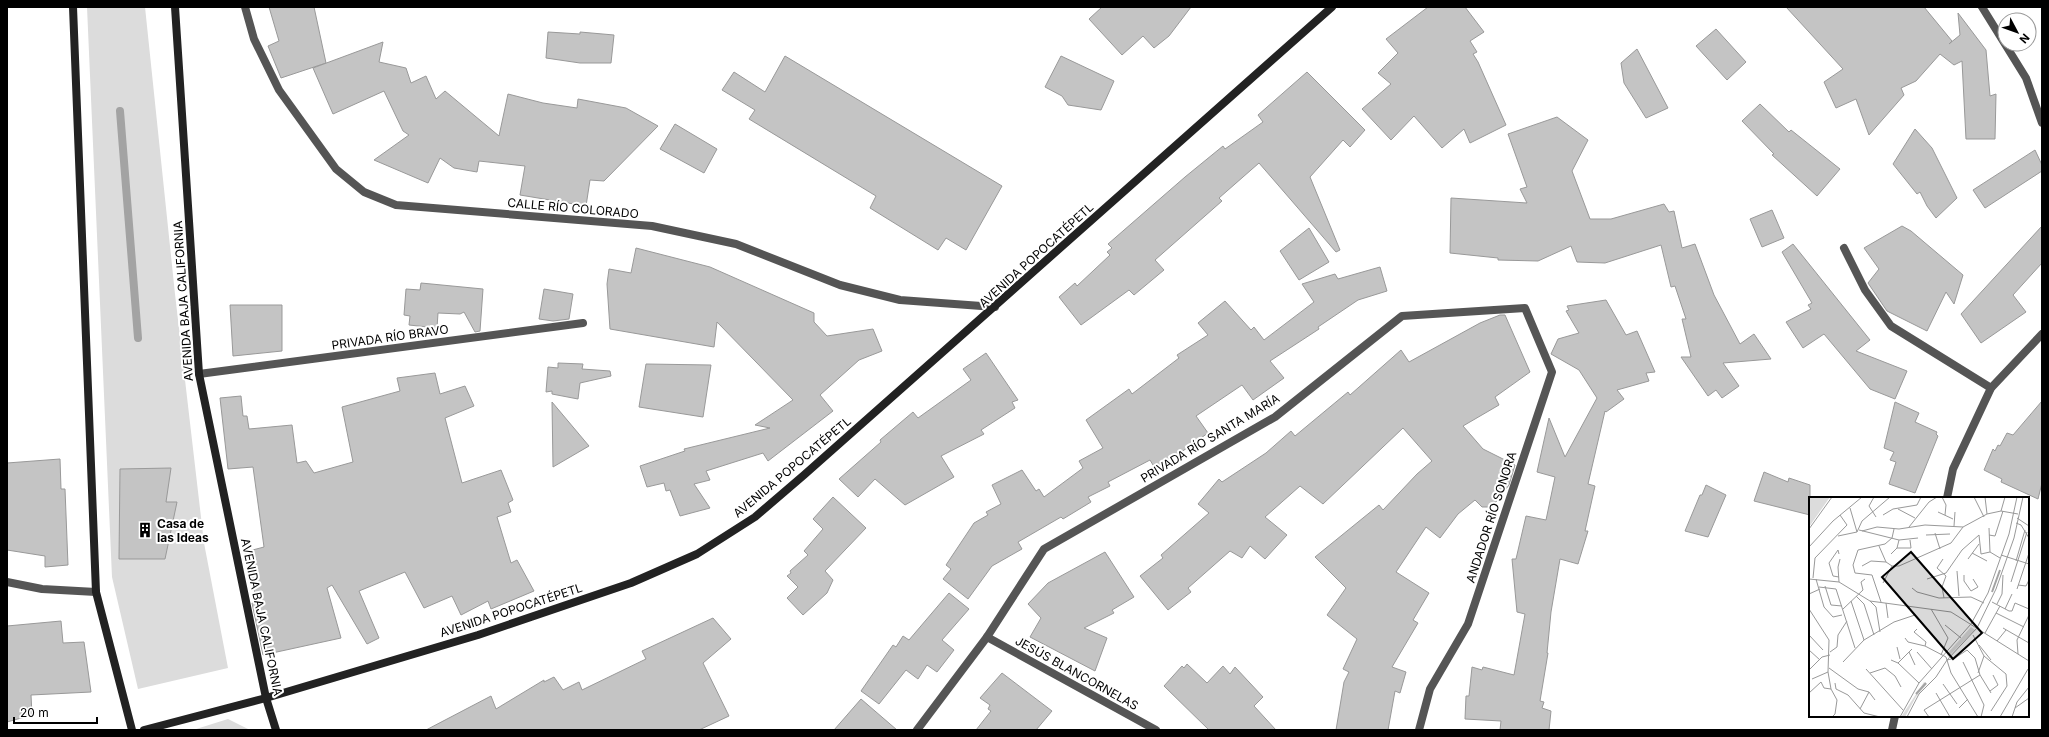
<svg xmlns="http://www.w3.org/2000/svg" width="2049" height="737" viewBox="0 0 2049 737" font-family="Inter,sans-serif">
<rect width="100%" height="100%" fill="#fff"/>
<g fill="#dcdcdc">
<polygon points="87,7 145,7 175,294 204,543 228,668 138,689 112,577"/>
<polygon points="228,719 250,730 193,730"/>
</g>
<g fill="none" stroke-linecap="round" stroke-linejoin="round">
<polyline stroke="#a3a3a3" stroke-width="8" points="120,111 138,338"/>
</g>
<g fill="#c4c4c4" stroke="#999">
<polygon points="269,7 314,7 326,63 281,78 268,46 279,41"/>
<polygon points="1102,7 1191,7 1169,36 1154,48 1143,36 1122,55 1089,19"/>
<polygon points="1428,7 1465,7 1484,32 1470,41 1477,52 1473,54 1478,62 1506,125 1470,143 1464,129 1442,148 1414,116 1391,140 1362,109 1391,84 1378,73 1398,53 1386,39"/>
<polygon points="1786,7 1924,7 1952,41 1949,44 1960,35 1958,13 1986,50 1990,96 1996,94 1995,139 1966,139 1962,61 1954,65 1940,54 1916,81 1901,88 1904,95 1869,135 1856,99 1836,108 1824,82 1843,69"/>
<polygon points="1716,29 1746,62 1727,80 1696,46"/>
<polygon points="548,32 580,34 580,32 614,35 611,63 580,63 546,58"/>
<polygon points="383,42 379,62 406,68 411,83 426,76 436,99 445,91 499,136 508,94 543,103 577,108 578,99 626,108 658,126 604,181 590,180 586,206 520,195 525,166 479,161 477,172 454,168 440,158 428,183 374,160 409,135 403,131 384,91 333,114 313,68"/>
<polygon points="1637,49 1668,108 1646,118 1624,83 1621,63"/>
<polygon points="785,56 1002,186 966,250 946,238 938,250 870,208 876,196 749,119 755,110 722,90 734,72 765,92"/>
<polygon points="1061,56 1114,81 1101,110 1068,105 1062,96 1045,87"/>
<polygon points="1307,72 1365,130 1350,147 1343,140 1310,177 1340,250 1336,252 1259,163 1219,198 1222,201 1155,260 1164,270 1134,295 1129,290 1081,325 1059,297 1075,283 1077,286 1110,255 1107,252 1112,248 1108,244 1185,177 1223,146 1225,149 1263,122 1258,115"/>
<polygon points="1760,104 1789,132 1791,130 1840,169 1817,196 1772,155 1774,154 1742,121"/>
<polygon points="1557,117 1588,140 1572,171 1590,219 1611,219 1664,204 1669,212 1674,211 1682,248 1695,244 1714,295 1740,344 1754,334 1771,359 1723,363 1739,386 1722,398 1716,390 1708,396 1681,357 1691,357 1682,319 1686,319 1675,286 1671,287 1661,245 1605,263 1577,262 1571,246 1538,261 1498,260 1498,258 1450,253 1451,198 1527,203 1520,189 1527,187 1508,134"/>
<polygon points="675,124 717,149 704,173 660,149"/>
<polygon points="1915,129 1932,148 1957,198 1936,218 1927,206 1920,192 1917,194 1893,164"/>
<polygon points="2035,150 2042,165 2042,171 1985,208 1973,190"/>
<polygon points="1772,210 1784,238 1762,247 1750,219"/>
<polygon points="1902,226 1911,231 1963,275 1954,304 1946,292 1927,331 1887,311 1868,283 1879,269 1864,248"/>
<polygon points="2042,226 2042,263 2013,295 2026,312 1981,343 1961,314"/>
<polygon points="1309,228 1329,262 1299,280 1280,251"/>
<polygon points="1793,244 1870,340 1856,351 1907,371 1895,399 1870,389 1824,334 1803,348 1786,322 1811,309 1808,305 1812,303 1782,252"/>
<polygon points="636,248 710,267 814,313 814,322 827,336 873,329 882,351 859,360 820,395 833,411 768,461 763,453 706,471 710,480 694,484 710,508 680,516 670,490 666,491 664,483 647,487 640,466 685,451 684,449 770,428 755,425 793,400 717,322 714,347 610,329 607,284 609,269 631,273"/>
<polygon points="1380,267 1387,291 1358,300 1318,327 1319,329 1270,361 1284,378 1253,400 1242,385 1196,416 1208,433 1156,470 1150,460 1108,482 1110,486 1088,497 1091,502 1063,519 1061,517 1018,542 1022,549 992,566 968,599 943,579 951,569 946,565 974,523 988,515 986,512 1001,504 992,485 1022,470 1036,491 1039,489 1044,497 1083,468 1079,461 1103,448 1086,420 1129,389 1132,394 1179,358 1177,355 1208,335 1198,323 1225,301 1251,330 1254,327 1264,340 1314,302 1302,284 1335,274 1338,279"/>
<polygon points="421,283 483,289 480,331 475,332 464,312 460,314 438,313 437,328 409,325 410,316 404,315 406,289 420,290"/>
<polygon points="544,289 573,294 569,319 553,321 539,319"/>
<polygon points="1606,300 1626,335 1637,331 1655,372 1646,373 1649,381 1617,390 1624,399 1606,412 1605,411 1588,484 1595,486 1585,531 1588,531 1578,564 1560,559 1551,612 1547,653 1548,653 1540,701 1544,702 1542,708 1551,711 1549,730 1500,730 1501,721 1465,719 1466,696 1469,696 1472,667 1482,670 1483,667 1514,675 1525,614 1517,612 1512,559 1516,559 1526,516 1546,520 1555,477 1537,472 1549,418 1565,457 1597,398 1579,370 1551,354 1558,339 1579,333 1566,311 1569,310 1567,306"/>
<polygon points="230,305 282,305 282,351 233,356"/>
<polygon points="1500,315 1505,315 1530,372 1495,397 1499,405 1463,426 1483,449 1515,465 1509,485 1492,507 1482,507 1475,500 1458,514 1440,538 1426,527 1396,572 1429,593 1413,620 1418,623 1392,667 1406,672 1400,693 1395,691 1388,730 1336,730 1344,682 1349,672 1343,669 1357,639 1327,615 1346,588 1315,557 1379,505 1383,510 1417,474 1432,461 1403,428 1323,504 1300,486 1265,517 1287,535 1265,559 1250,546 1242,558 1230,551 1188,588 1191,592 1168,610 1140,576 1163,558 1161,555 1209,513 1198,504 1219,479 1222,482 1266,453 1291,431 1295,436 1348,392 1350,395 1401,350 1409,362 1480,323"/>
<polygon points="986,353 1018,400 1012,402 1015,408 981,430 984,434 941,456 954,477 905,505 875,479 858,497 839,479 881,442 880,440 913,412 918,418 971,380 963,369"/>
<polygon points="558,363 583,364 582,369 610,371 611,376 580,383 578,399 552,394 552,391 546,392 548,367 558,368"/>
<polygon points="646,364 711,365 703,417 639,407"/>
<polygon points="435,373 440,394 465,386 474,406 445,418 462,483 501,470 513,500 508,503 511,512 497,517 511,563 517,560 534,591 491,609 488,601 461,615 452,596 424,608 405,572 359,591 379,638 367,644 332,585 327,588 341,638 263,655 252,603 257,602 245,552 264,547 253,467 228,469 220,398 241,396 243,416 247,416 249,429 292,425 297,463 306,461 314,473 353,462 342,407 400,391 397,378"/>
<polygon points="2042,401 2042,483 2038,499 2001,482 2002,479 1984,470 1993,449 1995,451 1998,445 2000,446 2007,433 2013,435"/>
<polygon points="552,402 589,446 553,467"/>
<polygon points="1895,402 1919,413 1915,422 1937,432 1936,434 1938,436 1915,493 1889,484 1896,462 1890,460 1894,452 1884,448"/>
<polygon points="60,459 61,489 65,489 68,565 45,567 45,556 7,550 7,463"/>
<polygon points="171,468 166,502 177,502 165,559 119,559 120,469"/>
<polygon points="1764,472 1788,482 1789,478 1810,485 1810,515 1754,501"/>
<polygon points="1706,485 1726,495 1708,537 1685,531 1700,495 1702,495"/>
<polygon points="833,497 866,528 825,571 833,580 827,593 803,615 787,598 798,587 787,576 791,573 790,571 808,555 804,551 823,529 813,519"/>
<polygon points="1105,552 1134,597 1112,610 1114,613 1084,628 1107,638 1095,671 1030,637 1041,618 1028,604 1048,583"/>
<polygon points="949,593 969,609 942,640 954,650 937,672 927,665 918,679 906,670 879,704 861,691 893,645 896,647 903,636 909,640"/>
<polygon points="713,618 731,639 703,663 729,716 699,730 426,730 491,696 496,709 544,680 544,682 554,677 563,690 579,682 582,690 646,659 642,651"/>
<polygon points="61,621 63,643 84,642 91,692 31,695 32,715 7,722 7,626"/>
<polygon points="1187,664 1207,683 1223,666 1230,674 1235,667 1263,697 1254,706 1276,730 1209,730 1164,686 1182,666 1184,668"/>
<polygon points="1002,673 1052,711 1036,730 976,730 991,711 988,709 990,705 980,698"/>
<polygon points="861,699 897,730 834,730"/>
</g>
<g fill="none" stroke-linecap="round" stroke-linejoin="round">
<g stroke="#555" stroke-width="8">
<polyline points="245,7 254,39 279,90 336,169 364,192 396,205 652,226 736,244 840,285 900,300 995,307"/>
<polyline points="1982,7 2026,78 2042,123"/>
<polyline points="1844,248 1865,290 1891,326 1991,388"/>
<polyline points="199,374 583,323"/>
<polyline points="1947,498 1953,469 1991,388 2042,334"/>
<polyline points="7,582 42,589 96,592"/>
<polyline points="987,637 1156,730"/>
<polyline points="917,730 987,637 1044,549 1275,417 1402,316 1525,308 1552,372 1468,624 1430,689 1419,730"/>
<polyline points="1892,730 1895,716"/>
</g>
<g stroke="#222" stroke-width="8">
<polyline points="73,7 96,592 132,730"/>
<polyline points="175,7 199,374 266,698 276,730"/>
<polyline points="144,730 266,698 478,635 631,583 697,554 755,517 804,475 1332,7"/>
</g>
</g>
<defs>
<g id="building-bare" transform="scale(1.2)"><path d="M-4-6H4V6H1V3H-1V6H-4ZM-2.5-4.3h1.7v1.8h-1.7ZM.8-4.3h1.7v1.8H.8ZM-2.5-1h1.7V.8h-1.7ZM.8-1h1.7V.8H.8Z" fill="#000" stroke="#fff" stroke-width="2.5" paint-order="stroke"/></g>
</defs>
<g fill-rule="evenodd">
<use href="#building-bare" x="145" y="530"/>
</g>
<g text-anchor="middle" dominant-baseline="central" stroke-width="4" stroke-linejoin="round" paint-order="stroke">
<g font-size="12" fill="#000" stroke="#fff">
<text transform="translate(573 208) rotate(5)">CALLE RÍO COLORADO</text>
<text transform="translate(1036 255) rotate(-42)">AVENIDA POPOCATÉPETL</text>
<text transform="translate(183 301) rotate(-94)">AVENIDA BAJA CALIFORNIA</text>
<text transform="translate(390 337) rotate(-8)">PRIVADA RÍO BRAVO</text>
<text transform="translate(1210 438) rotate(-31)">PRIVADA RÍO SANTA MARÍA</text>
<text transform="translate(792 467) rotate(-40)">AVENIDA POPOCATÉPETL</text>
<text transform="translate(1491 517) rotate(-72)">ANDADOR RÍO SONORA</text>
<text transform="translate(511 610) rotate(-18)">AVENIDA POPOCATÉPETL</text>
<text transform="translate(262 617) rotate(78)">AVENIDA BAJA CALIFORNIA</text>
<text transform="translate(1077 673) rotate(29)">JESÚS BLANCORNELAS</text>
</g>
<g font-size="12" font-weight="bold" fill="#000" stroke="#fff" text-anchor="start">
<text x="157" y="523">Casa de<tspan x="157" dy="14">las Ideas</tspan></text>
</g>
</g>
<g transform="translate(1809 497)">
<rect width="220" height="220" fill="#fff"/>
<path d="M0,0H21L0,30ZM162,130L166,133L139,160L138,157ZM115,185L118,187L107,200L96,220H92Z" fill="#dcdcdc"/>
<path fill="none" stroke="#a3a3a3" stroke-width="2" d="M183,95L191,73M107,197L117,186"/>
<path fill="none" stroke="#999" stroke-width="1" d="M65,0L60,9L67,20M133,0L137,8L136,18M165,0L175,20M176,0L178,17M41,11L48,35M89,12L106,21M192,14L196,0M129,15L144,22M74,18L84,12L108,8L112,0M208,21L220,29M207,26L212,28L220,41M145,29L146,15M100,30L120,5L128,0M180,31L181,55M0,32L23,0M50,33L90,43L109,41M53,34L68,30L90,32L116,28L154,30M48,35L53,24L81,0M126,36L131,52M117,38L141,37M180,38L186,39L194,14M29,39L48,35M70,49L77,65L83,69H90L142,46L154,30L178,17L192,14L209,17M0,50L24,24L53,0M88,51H102L101,43M163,56L178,64M82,57L88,51L90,43M172,57L181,55L191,61M192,58L220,67M134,62L128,71L137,79L133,90L135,101M159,62L170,47M207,64L216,33M53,69L62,64L77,65M148,74L150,99M155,78V84L162,94M30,80L24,79L20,66L29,53L30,57M4,81L6,61L38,28L31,18M0,82L30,85L61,104L142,115L220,164M7,82L15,110L24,120L33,118M118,82L137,76L153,53L170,38L172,57M30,85L29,70L31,62M202,85L218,35M74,86L83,69M209,88L217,89L220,83M16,89L22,108L33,109M10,90L27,92L46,151M103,91L108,95L130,101L162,100L175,106M208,92L220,56M162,94L169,90L164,82M0,97L11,92M47,99L55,107L65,138M42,104L55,143M61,104L67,110L71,135M72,105L63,78L46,76L44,68L49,53L76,47L83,41L85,32M183,105L200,114H203L206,106L220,112M77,106L79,121M188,107L193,97L194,78M0,112L20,143L19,175L22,192M34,112L54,93L52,85L56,82M122,112L139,141L132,158M196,112L203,97M187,116L215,130M162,127L179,96L200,37L208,0M136,128L152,141M168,131L187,92L205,41L214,0M194,131L220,146M108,132L105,135L117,145L116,149M176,136L191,109M0,138L14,153M164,138L175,159L197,177L198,189L182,214M96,141L99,145L116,149L137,160L142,176L169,220M188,144L197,133M170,148L182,163M88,150L91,162M0,153L11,163M21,155L28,150L29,138L38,124M100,155L106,168M108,155L123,172M209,157L208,143L220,118M82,163L89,166L110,186M138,163L146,161L158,153L166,161L171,178L182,196M34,165L55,143L85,125L106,118M154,165L175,208L172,220M89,166L103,152M20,171L49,192L60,195L66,203M57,172L94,213M0,173L13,160L21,158M61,176L76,171L86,179L92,190M169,176L175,159M3,182L19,175M26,186L27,192L39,198L55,216L71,220M134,187L148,207M22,192L28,203L26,217L23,220M181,194L189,188L184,178M0,196L12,185L15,191L22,192M127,196L141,220M150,211L159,202M206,211L220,201M51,212L60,195M91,220L110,186L162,127M98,220L110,197L127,180L138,163L168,131M120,220L115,213L171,178M191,220L219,172M203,220L208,205L220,190"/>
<path fill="#000" fill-opacity="0.15" stroke="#000" stroke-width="2" d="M102,55L173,136L144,162L73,80Z"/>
<rect width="220" height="220" fill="none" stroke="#000" stroke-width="2"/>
</g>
<rect width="2049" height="737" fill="none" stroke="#000000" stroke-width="16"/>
<g transform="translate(2017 32) rotate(131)"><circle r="19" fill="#ffffff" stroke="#999999"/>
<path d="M0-3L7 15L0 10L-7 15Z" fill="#000000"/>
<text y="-6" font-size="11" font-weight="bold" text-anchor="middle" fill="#000000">N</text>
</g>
<path d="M14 717v6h83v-6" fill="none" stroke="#000000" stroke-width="2"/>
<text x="20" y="717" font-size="12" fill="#000000" stroke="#ffffff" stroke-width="3" paint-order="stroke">20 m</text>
</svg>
